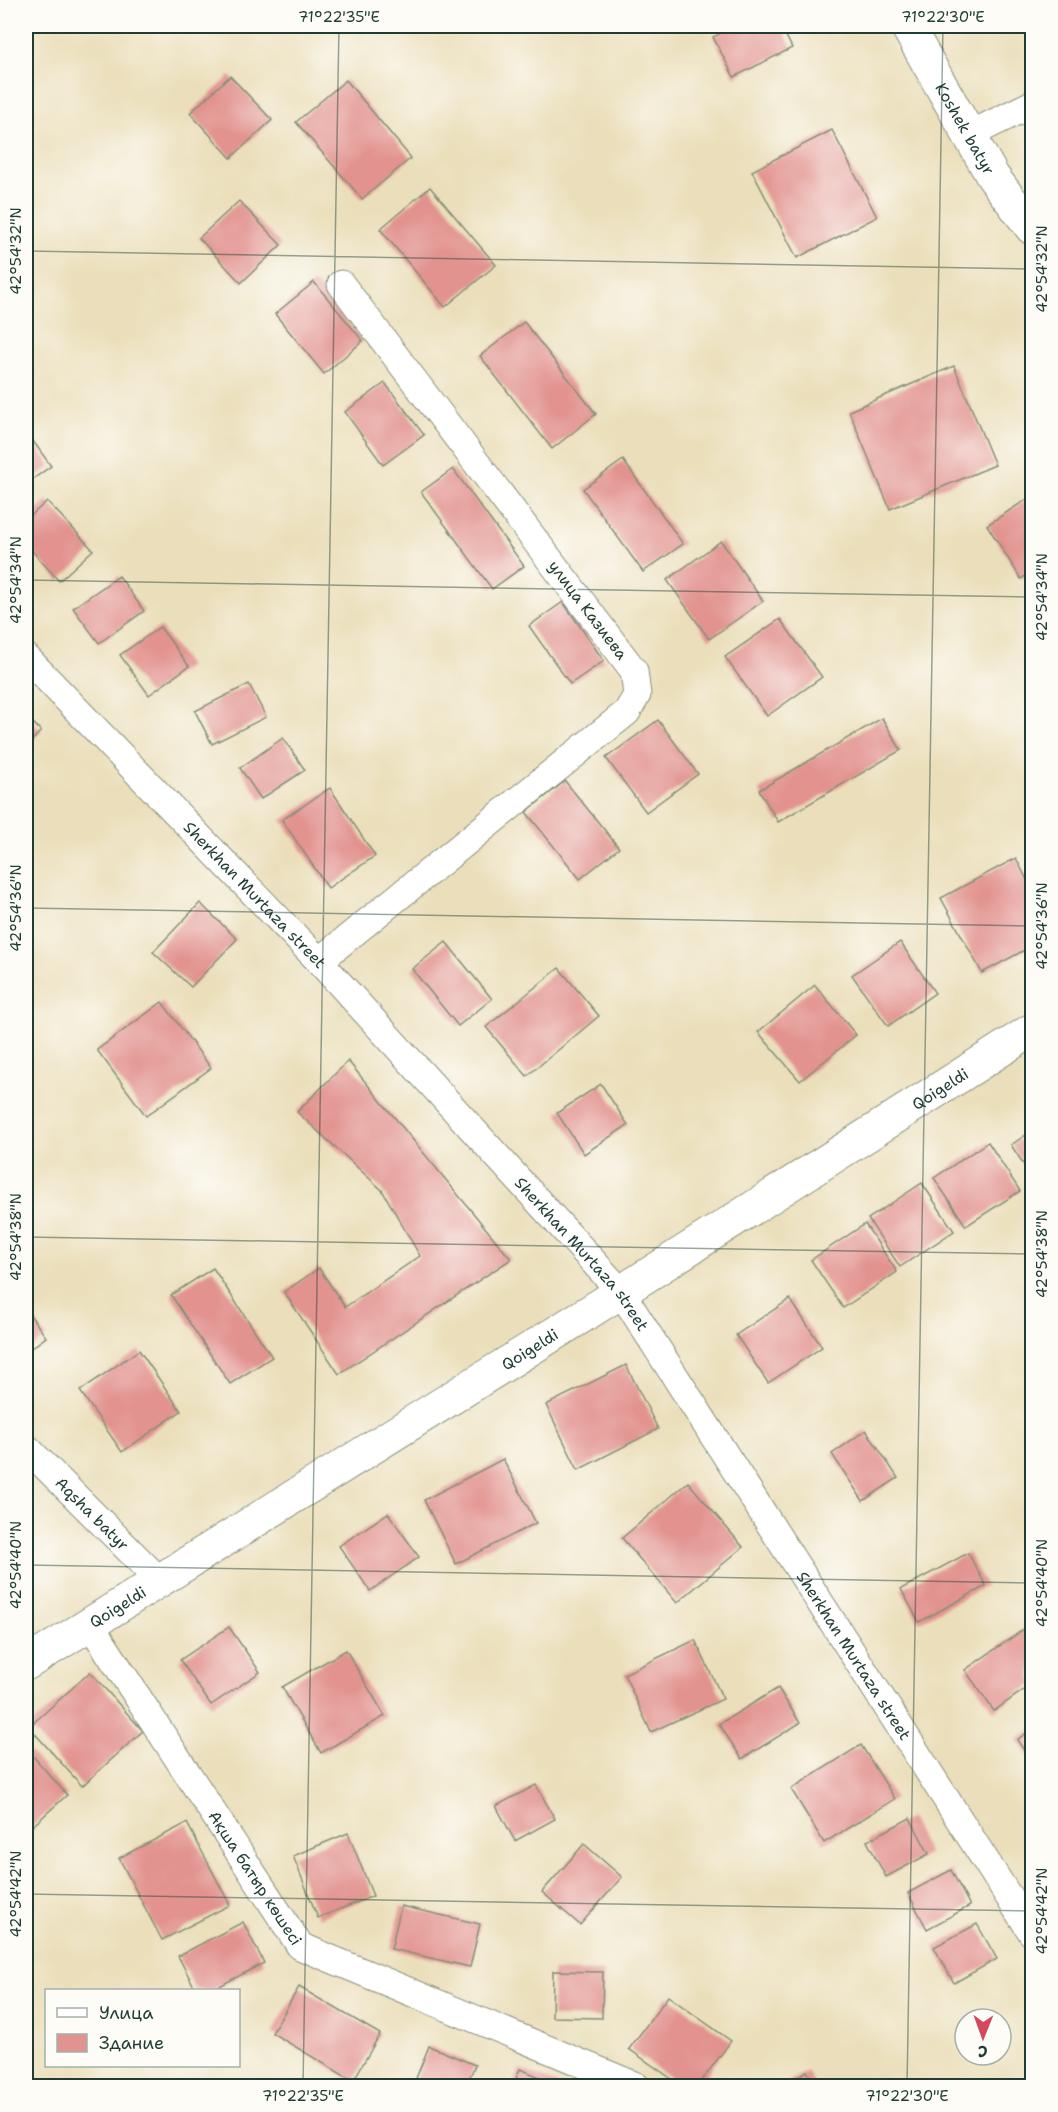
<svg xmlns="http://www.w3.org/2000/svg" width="1058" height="2112" viewBox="0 0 1058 2112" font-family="'Shantell Sans',sans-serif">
<rect width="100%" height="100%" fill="#fdfcf7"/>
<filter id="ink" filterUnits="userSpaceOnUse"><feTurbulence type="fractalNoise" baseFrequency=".0167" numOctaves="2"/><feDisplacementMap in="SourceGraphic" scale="12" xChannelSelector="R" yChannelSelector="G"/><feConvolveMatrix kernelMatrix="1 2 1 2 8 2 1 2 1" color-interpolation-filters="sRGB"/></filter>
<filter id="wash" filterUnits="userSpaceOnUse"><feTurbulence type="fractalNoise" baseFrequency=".008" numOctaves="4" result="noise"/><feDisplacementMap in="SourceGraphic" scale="24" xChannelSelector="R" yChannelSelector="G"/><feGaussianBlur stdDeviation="1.35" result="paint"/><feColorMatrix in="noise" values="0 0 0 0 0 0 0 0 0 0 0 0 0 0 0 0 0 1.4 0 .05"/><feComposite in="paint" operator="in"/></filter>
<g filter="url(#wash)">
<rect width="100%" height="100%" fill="#ebdfbb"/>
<g id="blocks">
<g fill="#e2938f">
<polygon points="736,26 781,26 792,48 734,77 713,37"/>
<polygon points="230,76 272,120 231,158 190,113"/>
<polygon points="346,80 411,158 362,199 296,122"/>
<polygon points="832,130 877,217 797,258 752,171"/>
<polygon points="430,187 496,265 445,307 380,229"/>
<polygon points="239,201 281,245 241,283 199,238"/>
<polygon points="314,282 363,341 324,374 275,314"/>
<polygon points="524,322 596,414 552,449 480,356"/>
<polygon points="954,366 995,465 890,509 849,411"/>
<polygon points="385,383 424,435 383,465 345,412"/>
<polygon points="28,434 51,466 26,484 26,436"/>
<polygon points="623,460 683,544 643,572 583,489"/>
<polygon points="453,469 524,566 492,589 421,492"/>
<polygon points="1032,496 1032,572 1021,579 987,525"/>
<polygon points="47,501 93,550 59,581 26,544 26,520"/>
<polygon points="721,541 763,601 709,639 667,580"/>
<polygon points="119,576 144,611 99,643 73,608"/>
<polygon points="563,602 604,661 570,684 529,626"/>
<polygon points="780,619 822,677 767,716 725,657"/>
<polygon points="160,627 189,666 149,695 120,655"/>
<polygon points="249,684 266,717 212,744 195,711"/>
<polygon points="26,716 41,731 26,747"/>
<polygon points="882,718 901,750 778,822 759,790"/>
<polygon points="658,720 698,774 646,812 606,758"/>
<polygon points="283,738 305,770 261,799 240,768"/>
<polygon points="565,781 619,848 580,879 526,812"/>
<polygon points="330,788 375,856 328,888 282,820"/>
<polygon points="1016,858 1032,890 1032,946 982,973 941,898"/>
<polygon points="200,903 237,939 191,987 153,952"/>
<polygon points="446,942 492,999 458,1026 412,969"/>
<polygon points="900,942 935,993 888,1026 852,975"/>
<polygon points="559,968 599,1016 527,1076 486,1027"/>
<polygon points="815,985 856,1035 800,1081 758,1032"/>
<polygon points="162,1002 211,1068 146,1116 97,1050"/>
<polygon points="348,1061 511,1259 339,1374 284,1292 319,1268 345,1307 420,1256 382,1190 297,1112"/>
<polygon points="601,1084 628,1125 584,1154 557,1113"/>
<polygon points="1032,1131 1032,1177 1011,1145"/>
<polygon points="988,1142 1020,1191 966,1226 934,1178"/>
<polygon points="922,1183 954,1231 900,1267 868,1219"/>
<polygon points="865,1224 897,1272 843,1308 811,1260"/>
<polygon points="213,1268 272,1357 230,1384 171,1295"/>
<polygon points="790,1299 822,1347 768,1383 736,1335"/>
<polygon points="26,1309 46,1337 26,1352"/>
<polygon points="139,1350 181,1411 122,1452 80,1391"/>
<polygon points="626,1365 658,1429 578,1470 546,1405"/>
<polygon points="866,1430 898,1478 863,1501 832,1454"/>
<polygon points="503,1459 536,1523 456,1564 424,1500"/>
<polygon points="688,1482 743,1547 677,1603 622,1538"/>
<polygon points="388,1513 419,1557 370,1591 339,1546"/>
<polygon points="968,1553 986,1586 919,1622 901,1589"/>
<polygon points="229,1627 260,1672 211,1705 180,1660"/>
<polygon points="1027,1627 1032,1634 1032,1684 994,1711 965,1670"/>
<polygon points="695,1640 723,1699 651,1732 624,1674"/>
<polygon points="346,1650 385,1716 321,1753 282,1687"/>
<polygon points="90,1672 143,1731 82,1786 29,1727"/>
<polygon points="778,1688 800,1723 742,1759 719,1724"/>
<polygon points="1032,1729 1032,1762 1017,1740"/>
<polygon points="861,1745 895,1799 824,1843 791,1789"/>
<polygon points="26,1748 67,1795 26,1832"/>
<polygon points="536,1785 555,1819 515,1841 496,1806"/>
<polygon points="910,1818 929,1854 886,1877 867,1841"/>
<polygon points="187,1823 230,1905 162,1940 119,1858"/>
<polygon points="348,1833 373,1896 318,1918 293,1856"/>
<polygon points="584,1844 622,1877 580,1925 542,1892"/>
<polygon points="951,1870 970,1906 927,1929 908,1893"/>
<polygon points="401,1906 480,1924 470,1967 391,1949"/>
<polygon points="243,1922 264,1963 212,1990 196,1990 178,1956"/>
<polygon points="977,1924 997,1959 954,1983 934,1947"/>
<polygon points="553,1971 603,1972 602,2018 552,2017"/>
<polygon points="299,1987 380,2034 353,2081 272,2033"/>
<polygon points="668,1996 731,2041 698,2086 682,2086 629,2049"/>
<polygon points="429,2046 475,2065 466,2086 413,2086"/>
<polygon points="520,2069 562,2086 513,2086"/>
<polygon points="807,2071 816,2086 781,2086"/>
</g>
</g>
</g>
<g filter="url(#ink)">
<use href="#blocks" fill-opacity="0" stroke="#858e78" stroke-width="1.5"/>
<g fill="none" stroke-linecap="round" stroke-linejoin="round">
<g stroke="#858e78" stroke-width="29">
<g id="street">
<polyline points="969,135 1032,104"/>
<path id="s1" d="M26,657L319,961L621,1292L1032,1933"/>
<polyline points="319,961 627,712 637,695 634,671 341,284"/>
<path id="s2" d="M26,1447L159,1580"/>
<path id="s3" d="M90,1624L300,1946L636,2086"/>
</g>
</g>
<g stroke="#858e78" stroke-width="35">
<g id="secondary">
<path id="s4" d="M907,26L993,177L1032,228"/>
<path id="s5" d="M26,1664L621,1292L1032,1030"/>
</g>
</g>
<use href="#street" stroke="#fff" stroke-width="27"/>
<use href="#secondary" stroke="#fff" stroke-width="33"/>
</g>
</g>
<path fill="none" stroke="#1f3d34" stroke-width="1.5" stroke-opacity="0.45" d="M26,251L1032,269M26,580L1032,597M26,908L1032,926M26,1237L1032,1254M26,1565L1032,1583M26,1894L1032,1911M303,2086L339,26M907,2086L943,26"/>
<g text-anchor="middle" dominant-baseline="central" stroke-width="4.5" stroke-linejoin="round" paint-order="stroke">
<g font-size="16" fill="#1f3d34" stroke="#fdfcf7">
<text stroke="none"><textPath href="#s4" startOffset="118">Koshek batyr</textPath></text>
<text transform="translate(588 610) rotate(53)">улица Казиева</text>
<text stroke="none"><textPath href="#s1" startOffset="330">Sherkhan Murtaza street</textPath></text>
<text stroke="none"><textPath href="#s5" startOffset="1080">Qoigeldi</textPath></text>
<text stroke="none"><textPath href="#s1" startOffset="816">Sherkhan Murtaza street</textPath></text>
<text stroke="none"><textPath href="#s5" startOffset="594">Qoigeldi</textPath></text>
<text stroke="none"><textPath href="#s2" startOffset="94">Aqsha batyr</textPath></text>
<text stroke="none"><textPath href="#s5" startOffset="108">Qoigeldi</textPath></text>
<text stroke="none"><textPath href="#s1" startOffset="1302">Sherkhan Murtaza street</textPath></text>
<text stroke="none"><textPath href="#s3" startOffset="303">Ақша батыр көшесі</textPath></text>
</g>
</g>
<rect width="1058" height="2112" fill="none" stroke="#fdfcf7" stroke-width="66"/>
<rect x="45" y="1989" width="195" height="78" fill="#fdfcf7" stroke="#a4b0a9" stroke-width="1.5"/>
<rect x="57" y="2008" width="30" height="9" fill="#ffffff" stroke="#a4b0a9" stroke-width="1.5"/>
<text x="99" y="2019" font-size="18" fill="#1f3d34">Улица</text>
<rect x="57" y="2034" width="30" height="18" fill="#e2938f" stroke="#a4b0a9" stroke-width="1.5"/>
<text x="99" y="2049" font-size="18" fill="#1f3d34">Здание</text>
<g transform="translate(983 2037) rotate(181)"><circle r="28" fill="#fdfcf7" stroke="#a4b0a9" stroke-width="1.5"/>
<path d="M0-4.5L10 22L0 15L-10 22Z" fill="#d1495b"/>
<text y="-9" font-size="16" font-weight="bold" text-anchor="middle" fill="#1f3d34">С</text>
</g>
<rect x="33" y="33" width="992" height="2046" fill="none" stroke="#1f3d34" stroke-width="2"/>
<g font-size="15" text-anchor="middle" fill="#1f3d34">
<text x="339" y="22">71°22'35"E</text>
<text x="943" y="22">71°22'30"E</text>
<text transform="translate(16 251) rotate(-90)" y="5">42°54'32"N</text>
<text transform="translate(1042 269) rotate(-90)" y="5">42°54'32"N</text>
<text transform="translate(16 580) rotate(-90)" y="5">42°54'34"N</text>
<text transform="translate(1042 597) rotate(-90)" y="5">42°54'34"N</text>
<text transform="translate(16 908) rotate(-90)" y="5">42°54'36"N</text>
<text transform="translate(1042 926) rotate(-90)" y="5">42°54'36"N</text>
<text transform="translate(16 1237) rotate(-90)" y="5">42°54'38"N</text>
<text transform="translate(1042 1254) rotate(-90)" y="5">42°54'38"N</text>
<text transform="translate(16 1565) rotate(-90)" y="5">42°54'40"N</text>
<text transform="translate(1042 1583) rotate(-90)" y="5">42°54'40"N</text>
<text transform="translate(16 1894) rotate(-90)" y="5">42°54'42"N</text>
<text transform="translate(1042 1911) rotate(-90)" y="5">42°54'42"N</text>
<text x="303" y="2101">71°22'35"E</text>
<text x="907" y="2101">71°22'30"E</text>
</g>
</svg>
